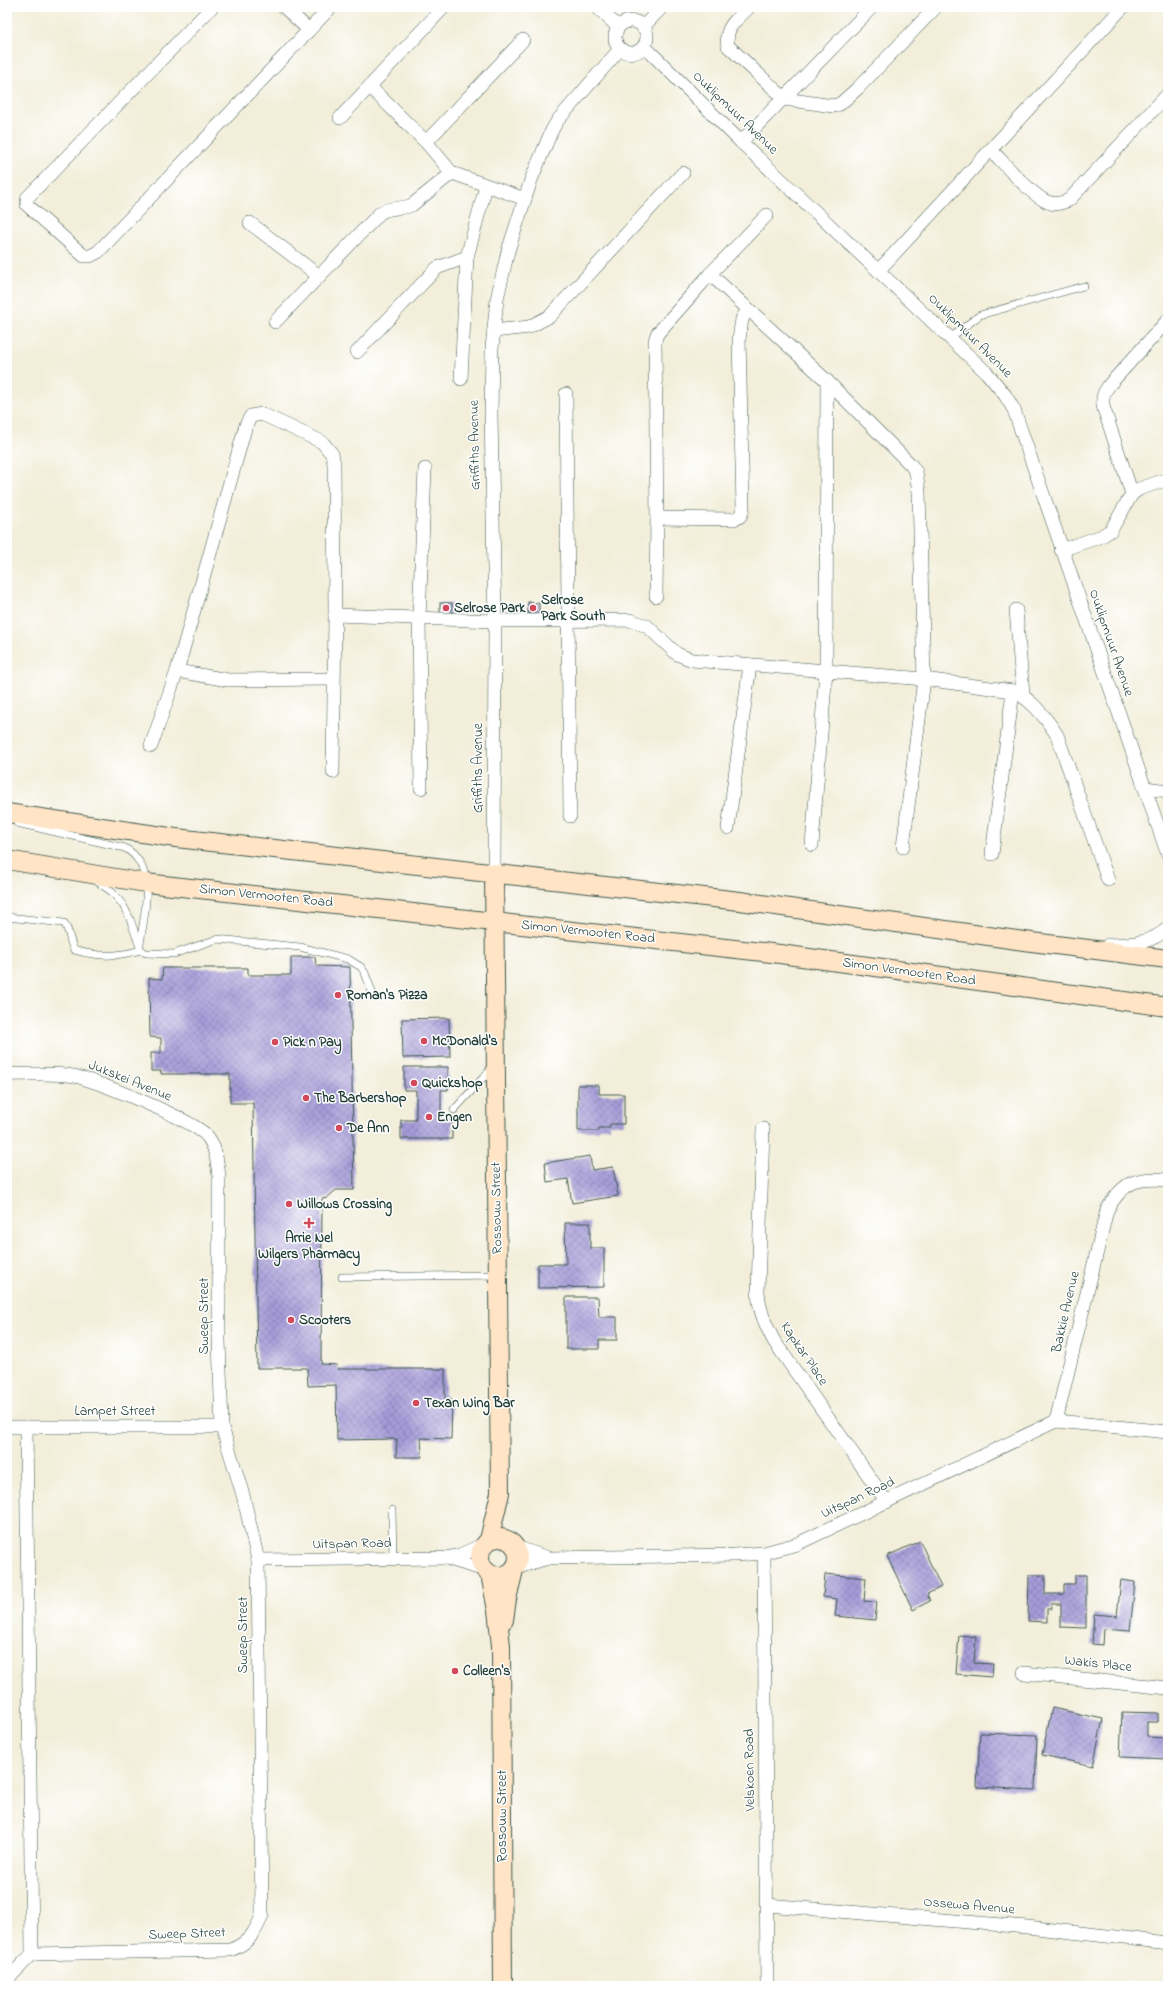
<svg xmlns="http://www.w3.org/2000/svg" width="1175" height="1993" viewBox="0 0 1175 1993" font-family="'Indie Flower',sans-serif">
<defs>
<pattern id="building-cross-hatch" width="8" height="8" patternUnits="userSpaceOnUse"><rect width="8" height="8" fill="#a69cd9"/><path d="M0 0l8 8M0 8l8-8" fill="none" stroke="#8780b1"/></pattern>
</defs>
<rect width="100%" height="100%" fill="#fff"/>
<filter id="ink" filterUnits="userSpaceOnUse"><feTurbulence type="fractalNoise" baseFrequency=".025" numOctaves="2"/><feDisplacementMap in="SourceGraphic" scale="8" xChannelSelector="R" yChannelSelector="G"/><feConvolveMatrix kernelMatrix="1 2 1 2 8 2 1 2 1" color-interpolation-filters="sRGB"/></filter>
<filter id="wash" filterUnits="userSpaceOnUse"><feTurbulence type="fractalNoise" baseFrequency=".012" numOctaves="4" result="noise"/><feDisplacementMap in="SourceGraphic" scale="16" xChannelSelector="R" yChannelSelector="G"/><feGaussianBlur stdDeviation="0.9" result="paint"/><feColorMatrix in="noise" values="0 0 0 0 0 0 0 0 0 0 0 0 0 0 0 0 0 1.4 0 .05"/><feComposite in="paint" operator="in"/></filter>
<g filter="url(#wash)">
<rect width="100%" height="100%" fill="#f2eed9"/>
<g id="blocks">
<g fill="url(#building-cross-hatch)">
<polygon points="528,602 539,603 539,613 528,613"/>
<rect x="440" y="603" width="12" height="11"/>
<polygon points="291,957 315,957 316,966 350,967 354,1190 336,1190 327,1198 322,1199 321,1364 337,1365 338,1369 445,1369 445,1400 452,1400 451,1439 421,1438 422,1457 396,1457 397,1439 337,1440 336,1385 308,1386 307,1368 257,1368 253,1103 230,1103 230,1074 161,1074 161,1071 151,1071 151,1053 161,1053 161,1038 150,1037 149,978 162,979 163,968 248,968 248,975 291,975"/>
<polygon points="449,1018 450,1057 403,1058 402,1019"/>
<polygon points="404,1067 448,1067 448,1090 441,1090 441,1120 452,1120 452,1139 401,1139 401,1120 416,1120 416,1090 404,1090"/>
<polygon points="578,1085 599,1085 599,1094 624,1094 624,1124 610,1124 610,1128 599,1128 599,1131 578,1131"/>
<polygon points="590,1156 592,1170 613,1167 618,1196 572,1203 568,1179 547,1182 545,1163"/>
<polygon points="565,1223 590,1223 590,1248 604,1248 604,1287 538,1288 538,1264 566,1264"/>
<polygon points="566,1297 598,1297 599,1317 617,1317 617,1340 599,1340 599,1349 566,1349"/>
<polygon points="920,1541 941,1587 927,1594 930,1601 913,1610 887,1556"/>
<polygon points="825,1574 866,1578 864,1601 877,1602 875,1620 835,1616 837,1599 823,1597"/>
<polygon points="1029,1575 1045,1575 1045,1594 1064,1594 1064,1584 1075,1584 1075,1575 1086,1575 1086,1628 1061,1627 1061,1604 1051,1604 1051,1609 1047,1609 1047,1622 1028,1621"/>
<polygon points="1121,1580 1135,1582 1130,1631 1103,1629 1102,1645 1092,1644 1094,1614 1117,1616"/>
<polygon points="959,1635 976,1637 974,1663 993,1664 992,1677 956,1674"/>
<polygon points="1052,1708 1103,1719 1093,1766 1042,1755"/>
<polygon points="1122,1712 1158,1713 1158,1722 1147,1722 1147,1737 1168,1738 1168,1759 1120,1757"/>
<polygon points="980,1733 1037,1735 1035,1790 977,1787"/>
</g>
</g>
</g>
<g filter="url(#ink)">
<use href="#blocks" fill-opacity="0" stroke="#3f584d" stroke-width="1"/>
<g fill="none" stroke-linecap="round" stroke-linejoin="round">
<g stroke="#3f584d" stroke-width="8">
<g id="service">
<polyline points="950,338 980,315 1084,286"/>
<path d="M17,823L125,848C158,867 144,914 140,944"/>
<polyline points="95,880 112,892 123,905 130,919 141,950 146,953 174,954 217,939 300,947 348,959 361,967 365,973 372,992"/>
<path d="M7,917L64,923C70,931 69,940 74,950C98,957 117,957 141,950"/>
<polyline points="454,1110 493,1067"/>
<polyline points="342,1277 498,1275"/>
<polyline points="392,1510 393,1559"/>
</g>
</g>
<g stroke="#3f584d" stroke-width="14">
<g id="minor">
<polyline points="212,7 27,198 27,205 84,256 90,256 98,252 331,7"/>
<polyline points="284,7 309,30"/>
<polyline points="597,7 618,27"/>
<path d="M749,7C737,20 724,26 728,46L785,99L833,106L840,104L858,88L936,7"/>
<circle cx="631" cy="37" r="16"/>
<polyline points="643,27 662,7"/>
<polyline points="644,46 741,142 987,373 1005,395 1014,410 1168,855"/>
<polyline points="370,87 426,142 452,173 525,199"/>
<polyline points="340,118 444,7"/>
<polyline points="426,142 523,40"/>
<polyline points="741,142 872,7"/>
<path d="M991,150C1003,162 1036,201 1051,203C1057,205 1063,202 1069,200L1168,94"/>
<polyline points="250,223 319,276"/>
<polyline points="879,270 1123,7"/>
<polyline points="710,274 827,381 911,465 916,472 919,492 924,679 903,847"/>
<path d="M275,322L380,213C390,206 401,210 412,205L452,173"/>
<polyline points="494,331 529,327 550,316 683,173"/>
<polyline points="357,352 437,268 467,257"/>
<polyline points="461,379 467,257 486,186"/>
<polyline points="566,394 570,816"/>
<path d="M1132,494L1103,406C1102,396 1104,392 1110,384L1168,320"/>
<path d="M657,518L733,519C741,518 742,514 743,507L739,339L742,319L748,309"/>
<polyline points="1061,550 1102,536 1111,530 1132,494 1139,489 1168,479"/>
<polyline points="656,596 657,518 655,341 657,334 710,274 767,215"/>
<polyline points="1016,610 1023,695"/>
<path d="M335,615L495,621L630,620L647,626L677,654L692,660L924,679L1013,691C1032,699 1046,718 1057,735L1108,880"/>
<polyline points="177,671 228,680 333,679"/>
<polyline points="151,746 177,671 246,425 251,416 262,414 322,442 332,454 334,464 335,615 333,772"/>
<polyline points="421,788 419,618 425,469"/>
<polyline points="1145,788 1168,791"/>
<polyline points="728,828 750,665"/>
<polyline points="812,845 826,671 827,381"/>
<polyline points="992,854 1013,691"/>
<polyline points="494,874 495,621 491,415 492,348 497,299 508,251 531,180 552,130 558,120 620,49"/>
<path d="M1108,945C1130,944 1151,944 1168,928"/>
<path d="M7,1074C28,1075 54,1072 74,1076C97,1081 193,1120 207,1136C216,1147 217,1161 219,1176V1340L222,1427L243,1495L258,1560L262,1915C256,1932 248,1944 230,1950L32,1954"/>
<path d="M763,1129L758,1292C759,1310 765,1324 774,1341L887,1502"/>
<path d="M1056,1421L1107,1210C1123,1181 1137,1177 1168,1180"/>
<polyline points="7,1427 222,1427"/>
<polyline points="516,1547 548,1558"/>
<polyline points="764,1553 767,1986"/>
<polyline points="446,1558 485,1570"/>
<polyline points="258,1560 446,1558 460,1555 484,1544"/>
<polyline points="515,1568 548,1558 734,1555 764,1553 797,1544 1056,1421 1168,1432"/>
<polyline points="1024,1673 1168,1688"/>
<polyline points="767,1905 1027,1927 1168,1943"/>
<polyline points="7,1980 32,1954 26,1427"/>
</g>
</g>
<g stroke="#3f584d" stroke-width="20">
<g id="secondary">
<polyline points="7,813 176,838 740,901 1024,941 1168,959"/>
<polyline points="7,860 146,883 780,954 1168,1007"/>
<circle cx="499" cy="1557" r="19"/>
<polyline points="489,1540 500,1493 494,874"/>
<polyline points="490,1574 497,1610 501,1646 503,1986"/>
<polyline points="504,1620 507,1599 514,1570"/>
</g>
</g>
<use href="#service" stroke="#fff" stroke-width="7"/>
<use href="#minor" stroke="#fff" stroke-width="13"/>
<use href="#secondary" stroke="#ffe4c6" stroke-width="18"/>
</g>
</g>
<g fill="#d1495b" stroke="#fff" stroke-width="1.5">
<circle cx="446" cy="608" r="4"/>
<circle cx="533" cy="608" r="4"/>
<circle cx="338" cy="995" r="4"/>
<circle cx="424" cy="1041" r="4"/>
<circle cx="275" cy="1042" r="4"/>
<circle cx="414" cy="1083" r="4"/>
<circle cx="306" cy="1098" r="4"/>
<circle cx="429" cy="1117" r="4"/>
<circle cx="339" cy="1128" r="4"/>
<circle cx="289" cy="1204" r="4"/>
<path d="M307 1217h4v4h4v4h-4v4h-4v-4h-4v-4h4z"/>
<circle cx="291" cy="1320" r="4"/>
<circle cx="416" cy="1403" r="4"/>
<circle cx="455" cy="1671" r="4"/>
</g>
<g text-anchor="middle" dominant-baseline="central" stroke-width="3" stroke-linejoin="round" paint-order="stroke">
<g font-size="14" fill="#1f3d34" stroke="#fff">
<text transform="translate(735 113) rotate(44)">Ouklipmuur Avenue</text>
<text transform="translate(970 336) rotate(45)">Ouklipmuur Avenue</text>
<text transform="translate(475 445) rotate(-91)">Griffiths Avenue</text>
<text transform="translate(1111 643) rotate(71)">Ouklipmuur Avenue</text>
<text transform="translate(478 768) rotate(-90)">Griffiths Avenue</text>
<text transform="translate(266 896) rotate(6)">Simon Vermooten Road</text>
<text transform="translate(588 932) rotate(6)">Simon Vermooten Road</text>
<text transform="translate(909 972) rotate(8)">Simon Vermooten Road</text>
<text transform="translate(130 1081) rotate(22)">Jukskei Avenue</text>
<text transform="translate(497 1208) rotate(-91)">Rossouw Street</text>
<text transform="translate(1066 1312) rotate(-77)">Bakkie Avenue</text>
<text transform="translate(204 1316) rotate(-90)">Sweep Street</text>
<text transform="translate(804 1354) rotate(56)">Kapkar Place</text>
<text x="115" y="1411">Lampet Street</text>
<text transform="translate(858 1498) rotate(-25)">Uitspan Road</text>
<text transform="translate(352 1544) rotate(-1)">Uitspan Road</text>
<text transform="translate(243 1635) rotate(-90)">Sweep Street</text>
<text transform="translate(1098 1664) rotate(6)">Wakis Place</text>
<text transform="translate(750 1770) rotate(-91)">Velskoen Road</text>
<text transform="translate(502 1816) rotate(-90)">Rossouw Street</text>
<text transform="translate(969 1906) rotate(5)">Ossewa Avenue</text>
<text transform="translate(187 1934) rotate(-2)">Sweep Street</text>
</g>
<g font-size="14" font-weight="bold" fill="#1f3d34" stroke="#fff" text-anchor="start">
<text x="541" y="600">Selrose<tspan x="541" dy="16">Park South</tspan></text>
<text x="454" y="608">Selrose Park</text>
<text x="346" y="995">Roman's Pizza</text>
<text x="432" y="1041">McDonald's</text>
<text x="283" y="1042">Pick n Pay</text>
<text x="422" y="1083">Quickshop</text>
<text x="314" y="1098">The Barbershop</text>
<text x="437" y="1117">Engen</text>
<text x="347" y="1128">De Ann</text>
<text x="297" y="1204">Willows Crossing</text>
<text x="309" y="1238" text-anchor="middle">Arrie Nel<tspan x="309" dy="16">Wilgers Pharmacy</tspan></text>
<text x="299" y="1320">Scooters</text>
<text x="424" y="1403">Texan Wing Bar</text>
<text x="463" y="1671">Colleen's</text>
</g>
</g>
<rect width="1175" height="1993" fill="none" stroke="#fff" stroke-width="24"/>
</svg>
